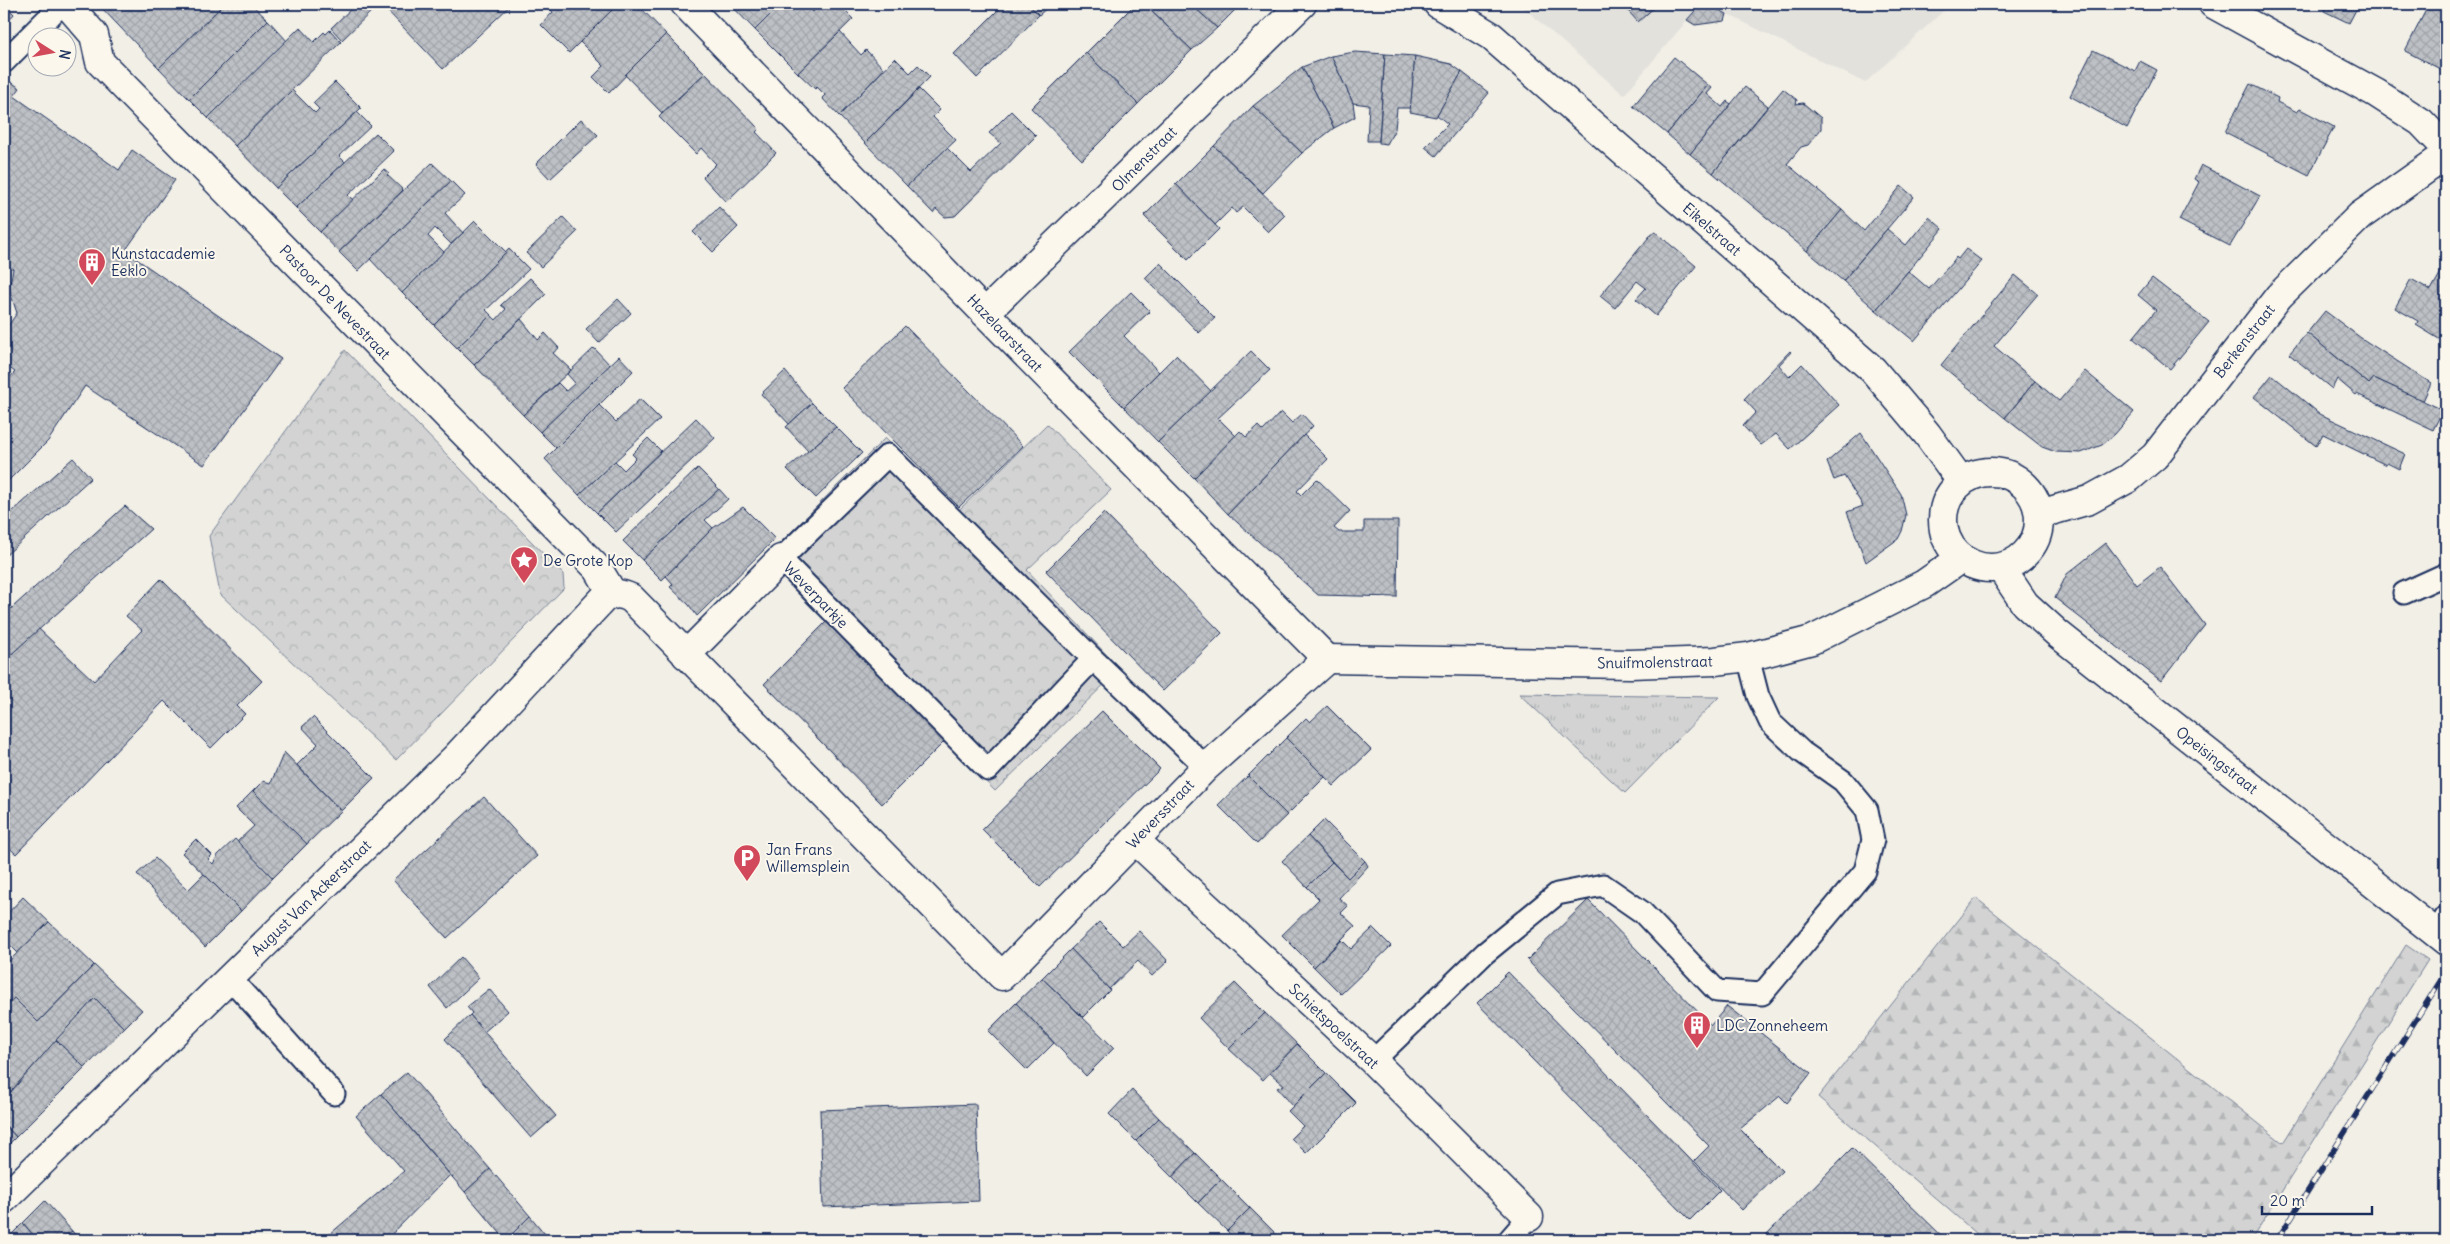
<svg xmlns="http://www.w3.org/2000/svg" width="2450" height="1244" viewBox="0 0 2450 1244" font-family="Delius,sans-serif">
<defs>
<pattern id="grass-tufts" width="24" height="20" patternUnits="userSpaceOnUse" patternTransform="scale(1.25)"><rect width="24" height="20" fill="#d2d3d2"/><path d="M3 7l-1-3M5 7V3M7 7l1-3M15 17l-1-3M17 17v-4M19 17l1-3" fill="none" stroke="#b4b5b7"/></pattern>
<pattern id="forest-firs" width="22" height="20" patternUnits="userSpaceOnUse" patternTransform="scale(1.25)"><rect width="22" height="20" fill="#d2d3d2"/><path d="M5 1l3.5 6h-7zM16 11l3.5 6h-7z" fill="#b4b5b7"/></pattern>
<pattern id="park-crowns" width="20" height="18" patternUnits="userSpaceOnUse" patternTransform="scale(1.25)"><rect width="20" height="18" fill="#d2d3d2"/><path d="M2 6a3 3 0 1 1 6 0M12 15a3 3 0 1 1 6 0" fill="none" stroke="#b4b5b7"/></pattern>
<pattern id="building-cross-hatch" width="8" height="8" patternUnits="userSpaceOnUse" patternTransform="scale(1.25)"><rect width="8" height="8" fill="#bdc0c4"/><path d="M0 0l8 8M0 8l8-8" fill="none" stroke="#a2a5ab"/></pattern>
</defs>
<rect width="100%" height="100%" fill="#f2efe6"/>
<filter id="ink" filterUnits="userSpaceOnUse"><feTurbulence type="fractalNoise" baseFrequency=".02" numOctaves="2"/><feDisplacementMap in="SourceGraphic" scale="10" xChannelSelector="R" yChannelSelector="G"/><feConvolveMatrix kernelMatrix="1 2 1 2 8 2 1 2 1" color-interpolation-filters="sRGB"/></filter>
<g filter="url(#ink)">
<g fill="#e2e1dc">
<polygon points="1519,4 1701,4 1624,95"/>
<polygon points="1707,4 1951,4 1865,83"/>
</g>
<polygon fill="url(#grass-tufts)" stroke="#768198" points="1519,694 1719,697 1625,793"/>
<polygon fill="url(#forest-firs)" stroke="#768198" points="1976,898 2283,1143 2406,945 2428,960 2251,1240 1984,1240 1818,1097"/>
<g fill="url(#park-crowns)" stroke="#768198">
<polygon points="345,350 563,574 564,588 396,760 220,594 209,536"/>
<polygon points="1047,424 1111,490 1027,570 1120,669 995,791 768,555 885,438 957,512"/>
</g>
<g fill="url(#building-cross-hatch)" stroke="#1b2f5e">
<polygon points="4,4 14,14 4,26"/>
<polygon points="98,4 224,4 159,68"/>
<polygon points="224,4 251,4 268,20 189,99 159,68"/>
<polygon points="356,4 379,4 342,40 331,28"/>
<polygon points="381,4 512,4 443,69"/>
<polygon points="545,4 618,4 569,53 541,25 553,12"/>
<polygon points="618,4 637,4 666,34 609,93 593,77 604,66 580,42"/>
<polygon points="730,4 781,4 755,30"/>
<polygon points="781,4 805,4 813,12 821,4 838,4 853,19 798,73 755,30"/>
<polygon points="1004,4 1028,4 1039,15 977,78 954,54"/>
<polygon points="1028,4 1051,4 1039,15"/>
<polygon points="1135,4 1144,4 1192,50 1138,104 1086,53"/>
<polygon points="1144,4 1191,4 1217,28 1192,50"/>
<polygon points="1191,4 1241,4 1217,28"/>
<polygon points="1622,4 1658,4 1638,22"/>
<polygon points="1701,4 1707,4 1727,14 1725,21 1695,25 1687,20"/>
<polygon points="2328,4 2359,4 2349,23 2324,11"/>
<polygon points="2429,4 2446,6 2446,72 2405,51"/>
<polygon points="268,20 287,41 208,118 189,99"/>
<polygon points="300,27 314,42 324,32 326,34 330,30 341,42 235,146 208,118"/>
<polygon points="840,32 861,55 866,50 884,69 839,116 822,98 825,95 817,87 815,89 798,73"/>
<polygon points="666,34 705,73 662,113 625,75"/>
<polygon points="2093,50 2135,71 2140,61 2157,70 2127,128 2070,96"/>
<polygon points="1355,52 1385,54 1379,141 1367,141 1369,105 1353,103 1331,56"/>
<polygon points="1086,53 1138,104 1082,160 1031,108"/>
<polygon points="1385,54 1415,56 1411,108 1397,108 1395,129 1387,144 1379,143"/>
<polygon points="1331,56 1353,103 1355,117 1334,128 1302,67"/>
<polygon points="1415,56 1451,64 1462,72 1436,117 1410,112"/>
<polygon points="1674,57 1708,85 1667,134 1633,106"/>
<polygon points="895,58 910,73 918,65 930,77 865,143 839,116"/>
<polygon points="1302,67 1334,128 1302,153 1253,106"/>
<polygon points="1462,72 1489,93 1436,156 1425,147 1448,124 1437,115"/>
<polygon points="705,73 759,129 756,132 776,153 726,202 703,177 716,164 701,148 696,154 659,117"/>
<polygon points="11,82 20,88 14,96 119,170 132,150 175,180 125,251 281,359 204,465 85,386 48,441 4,485 4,384 15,372 4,364 4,332 17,313 9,289 13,269 4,263 4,89"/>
<polygon points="335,82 361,108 276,188 235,146 292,90 315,113 319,109 313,103"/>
<polygon points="2250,84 2278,98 2277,102 2297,112 2300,109 2334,127 2309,175 2225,132"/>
<polygon points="1708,85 1712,88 1707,94 1722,107 1727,101 1731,104 1690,154 1667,134"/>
<polygon points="1745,87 1768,106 1713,173 1690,154"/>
<polygon points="919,89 940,110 933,117 956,140 907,186 865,143"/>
<polygon points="1783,89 1797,100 1796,104 1803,103 1821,118 1821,129 1808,145 1801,147 1787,164 1842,210 1807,251 1713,173"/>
<polygon points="1253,106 1302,153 1263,193 1214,146"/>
<polygon points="1011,111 1036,136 955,216 945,217 936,209 933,213 907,186 947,148 971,172 1001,143 989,133"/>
<polygon points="357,112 371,126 339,156 345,162 296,208 276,188"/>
<polygon points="581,119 598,135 550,179 536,164"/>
<polygon points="376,133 394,151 348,195 353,200 320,232 296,208"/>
<polygon points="1214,146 1285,215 1268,232 1243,207 1236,213 1232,208 1215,225 1176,184"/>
<polygon points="432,163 451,181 358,271 339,252"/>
<polygon points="2201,165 2260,196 2230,246 2179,220 2199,182 2194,179"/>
<polygon points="384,169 389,173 387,175 403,190 339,252 320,232"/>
<polygon points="451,181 465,195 445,213 463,233 451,244 435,228 428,236 444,252 402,293 370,259"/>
<polygon points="1176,184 1219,229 1188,260 1144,216"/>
<polygon points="1901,186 1914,197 1843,281 1807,251 1842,210 1864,231"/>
<polygon points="719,207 738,227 713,252 693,232"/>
<polygon points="563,217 577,232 541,267 526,253"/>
<polygon points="1929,217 1943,229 1876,310 1843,281 1887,229 1906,245"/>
<polygon points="475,221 506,252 434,325 402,293"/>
<polygon points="1654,231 1696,266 1656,316 1636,299 1646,288 1637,281 1615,308 1600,296"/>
<polygon points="509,249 529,269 486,310 491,315 457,348 434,325"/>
<polygon points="1966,249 1982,261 1914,341 1876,310 1908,271 1929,289 1954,260 1956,257 1958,259"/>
<polygon points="1160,263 1215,318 1199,333 1145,278"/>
<polygon points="2444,267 2446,269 2446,336 2443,334 2439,339 2416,325 2418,321 2395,308 2411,279 2431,290"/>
<polygon points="2015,275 2038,294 1994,346 2035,381 2005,418 1941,365"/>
<polygon points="530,278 546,294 474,365 457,348 491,315 496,320 506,309 501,305"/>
<polygon points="2152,278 2209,322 2170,369 2133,338 2156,310 2138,295"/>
<polygon points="1131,292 1150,311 1124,336 1159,372 1124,407 1069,352"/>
<polygon points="618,299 631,313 599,343 586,329"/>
<polygon points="2325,311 2361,338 2431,383 2423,401 2374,378 2369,384 2307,333"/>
<polygon points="521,319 538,340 545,333 559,348 553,353 571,370 523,415 474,365"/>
<polygon points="905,326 1023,446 959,507 842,388"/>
<polygon points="2307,333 2369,384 2374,378 2443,410 2433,430 2357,394 2356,395 2337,379 2332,389 2289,354"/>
<polygon points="594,348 610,365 540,432 523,415 558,383 566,391 575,383 567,374"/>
<polygon points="1251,351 1270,370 1218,418 1236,436 1194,478 1158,442"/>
<polygon points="1790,351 1791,352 1779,365 1789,377 1802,364 1839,405 1790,449 1776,434 1761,445 1743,426 1756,412 1744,399"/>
<polygon points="1176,355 1211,391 1158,442 1124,407"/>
<polygon points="619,356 633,371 556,448 540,432"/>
<polygon points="785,371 812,403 789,424 761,394"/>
<polygon points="2085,371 2134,412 2115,434 2102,445 2081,453 2056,452 2042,447 2005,418 2035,381 2059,401"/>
<polygon points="2272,375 2320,414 2405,454 2399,469 2387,463 2386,465 2323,434 2316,446 2254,397"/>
<polygon points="640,399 660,419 579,495 545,459 599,405 616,422"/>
<polygon points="812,403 836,427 808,451 786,427"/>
<polygon points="1281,412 1292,423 1302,414 1313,426 1228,514 1194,478 1240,431 1246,437 1258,426 1263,431"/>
<polygon points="696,418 715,438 616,532 597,513"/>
<polygon points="836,427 862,453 816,498 787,469"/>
<polygon points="1861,433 1901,494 1906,515 1902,531 1898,539 1866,562 1847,512 1863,506 1844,476 1834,480 1827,462"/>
<polygon points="1304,435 1328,459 1297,491 1301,495 1317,479 1350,511 1334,528 1339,532 1364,532 1364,521 1398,521 1397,597 1318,595 1228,514"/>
<polygon points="648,438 661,451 597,513 579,495 615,461 624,470 636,458 632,454"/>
<polygon points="73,458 91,478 4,557 4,519"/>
<polygon points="698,468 719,489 642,560 623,541"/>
<polygon points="719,489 728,499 705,520 713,528 662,580 642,560"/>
<polygon points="125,506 151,529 4,661 4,615"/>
<polygon points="743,507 775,539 697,616 689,605 670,587 673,584 666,576 713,528"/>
<polygon points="1104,513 1222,633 1163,691 1046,571"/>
<polygon points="2106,543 2137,585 2160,567 2205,625 2161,681 2055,598 2067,574"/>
<polygon points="161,579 262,681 237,706 245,714 211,748 164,701 16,854 4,843 4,661 39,629 94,681 142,630 126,616"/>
<polygon points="827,621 944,742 882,804 764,684"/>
<polygon points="1327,706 1371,750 1334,786 1286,738 1306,718 1310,722"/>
<polygon points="1102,711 1160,769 1040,887 982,829"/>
<polygon points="313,717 374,778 341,811 297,765 318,744 302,727"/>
<polygon points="1286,738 1325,777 1287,815 1248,776"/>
<polygon points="284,752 341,811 307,844 253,791 263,781 271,783"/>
<polygon points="1248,776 1287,815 1257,844 1218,805"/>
<polygon points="253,791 307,844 273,878 237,842 254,826 236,808"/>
<polygon points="484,797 537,856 447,938 393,880"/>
<polygon points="1324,820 1365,861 1348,878 1308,836"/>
<polygon points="1308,836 1332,862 1307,887 1282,861"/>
<polygon points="196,839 212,855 208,859 213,864 218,855 235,839 273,878 241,911 182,853"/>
<polygon points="155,858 188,890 204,874 241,911 205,947 137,874"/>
<polygon points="1365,861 1368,866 1339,898 1348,906 1341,913 1355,926 1314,967 1282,935 1319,899 1307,887 1332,862 1348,878"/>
<polygon points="23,897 49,922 18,953 4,939 4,917"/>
<polygon points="1588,900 1711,1025 1727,1006 1811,1073 1787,1103 1780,1096 1740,1129 1782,1171 1742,1210 1694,1161 1709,1146 1527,960"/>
<polygon points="49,922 94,965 38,1022 14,998 4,1009 4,966"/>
<polygon points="1099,922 1123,946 1139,931 1168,961 1152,976 1138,961 1109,989 1071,949"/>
<polygon points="1373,928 1391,946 1341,994 1314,967 1342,940 1351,949"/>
<polygon points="1071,949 1110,990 1083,1017 1042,978"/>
<polygon points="461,957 479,978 447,1008 430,987"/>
<polygon points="94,965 142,1010 124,1028 95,998 4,1099 4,1009 14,998 38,1022"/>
<polygon points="1508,972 1720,1190 1690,1220 1477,1003"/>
<polygon points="1042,978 1114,1048 1086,1076 1016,1003"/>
<polygon points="1235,983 1265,1013 1229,1049 1199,1018"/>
<polygon points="489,989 508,1011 484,1032 470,1015 472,1013 467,1007"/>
<polygon points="95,998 124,1028 85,1068 56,1040"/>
<polygon points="1016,1003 1054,1043 1027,1070 988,1031"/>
<polygon points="1265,1013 1297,1044 1263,1080 1229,1049"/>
<polygon points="470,1015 556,1116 531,1138 445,1039"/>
<polygon points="56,1040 85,1068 16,1137 4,1124 4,1100"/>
<polygon points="1297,1044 1326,1073 1293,1106 1277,1088 1284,1085 1270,1073"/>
<polygon points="407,1072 490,1169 465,1192 381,1094"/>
<polygon points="1326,1073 1356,1103 1306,1153 1291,1138 1303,1126 1288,1111"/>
<polygon points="1132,1090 1159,1118 1136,1141 1109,1114"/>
<polygon points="381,1094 450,1175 386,1240 323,1240 404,1171 356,1116"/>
<polygon points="976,1104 979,1201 823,1207 820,1110"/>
<polygon points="1159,1118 1195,1153 1172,1177 1136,1141"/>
<polygon points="4,1124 16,1137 4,1149"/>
<polygon points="1852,1148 1946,1240 1761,1240"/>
<polygon points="1195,1153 1221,1179 1198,1203 1172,1177"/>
<polygon points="490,1169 530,1216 506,1240 465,1192"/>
<polygon points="1221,1179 1250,1208 1227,1231 1198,1203"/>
<polygon points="45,1201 72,1231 61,1240 37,1240 23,1223"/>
<polygon points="1250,1208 1278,1236 1274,1240 1236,1240 1227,1231"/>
<polygon points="530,1216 550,1240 506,1240"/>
<polygon points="23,1223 37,1240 6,1240"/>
<polygon points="72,1231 80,1240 61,1240"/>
</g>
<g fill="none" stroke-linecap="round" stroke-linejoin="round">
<g stroke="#1b2f5e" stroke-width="25">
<g id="service">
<polyline points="4,62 62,4"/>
<polyline points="2404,593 2446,574"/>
<polyline points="1093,659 988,770 781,559 888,455 1093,659 1206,767"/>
<polyline points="2437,933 2446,917"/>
<polyline points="230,978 334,1094"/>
<polyline points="1373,1061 1485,953 1557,894 1603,885 1642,912 1717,991 1762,994 1865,871 1873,840 1867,810 1843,781 1802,752 1770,722 1758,696 1748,657"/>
<polyline points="1509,1240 1529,1217"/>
</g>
</g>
<g stroke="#1b2f5e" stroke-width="31">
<g id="minor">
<polyline points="67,4 94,35 100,62 598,569 613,594"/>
<polyline points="685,4 985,313 1327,659"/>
<polyline points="1438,4 1491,36 1873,370 1927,434 1961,481"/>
<polyline points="2213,4 2376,93 2421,122 2446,148"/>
<polyline points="985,313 1302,4"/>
<circle cx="1991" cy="520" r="48"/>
<polyline points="2040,514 2089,500 2129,478 2155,456 2279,296 2360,216 2446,155"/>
<polyline points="2001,568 2025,604 2058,634 2446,941"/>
<polyline points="686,655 781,559"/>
<polyline points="1327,659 1630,664 1715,661 1748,657 1812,640 1924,584 1960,559"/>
<polyline points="1135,840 1373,1061 1529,1217"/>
<path d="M4,1199L456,757L604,598C615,593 620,593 631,598L1002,976L1206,767L1327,659"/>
</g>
</g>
<use href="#service" stroke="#fbf7ec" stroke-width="21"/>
<use href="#minor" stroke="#fbf7ec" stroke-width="28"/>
<g stroke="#1b2f5e" stroke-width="5.5">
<polyline id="rail" points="2277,1240 2446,972"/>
</g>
<use href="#rail" stroke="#fbf7ec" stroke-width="4" stroke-dasharray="11" stroke-linecap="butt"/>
</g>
</g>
<defs>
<g id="building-pin" transform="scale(1.4375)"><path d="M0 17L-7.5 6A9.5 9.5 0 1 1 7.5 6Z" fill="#d1495b" stroke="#fbf7ec"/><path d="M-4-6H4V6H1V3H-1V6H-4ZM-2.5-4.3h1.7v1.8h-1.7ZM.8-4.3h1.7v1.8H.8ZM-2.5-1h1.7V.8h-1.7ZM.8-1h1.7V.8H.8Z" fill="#fff"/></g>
<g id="sight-pin" transform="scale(1.4375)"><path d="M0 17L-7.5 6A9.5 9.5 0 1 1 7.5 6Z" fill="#d1495b" stroke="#fbf7ec"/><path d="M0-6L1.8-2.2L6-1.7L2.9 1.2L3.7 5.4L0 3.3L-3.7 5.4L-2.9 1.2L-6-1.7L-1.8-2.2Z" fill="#fff"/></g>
<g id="parking-pin" transform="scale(1.4375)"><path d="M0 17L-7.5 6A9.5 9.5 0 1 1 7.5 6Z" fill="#d1495b" stroke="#fbf7ec"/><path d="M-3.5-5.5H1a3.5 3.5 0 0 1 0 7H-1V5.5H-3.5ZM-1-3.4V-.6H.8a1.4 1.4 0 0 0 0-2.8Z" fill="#fff"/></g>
</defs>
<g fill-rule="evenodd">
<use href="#building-pin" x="92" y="262"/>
<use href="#sight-pin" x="524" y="560"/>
<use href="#parking-pin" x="747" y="858"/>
<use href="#building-pin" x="1697" y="1025"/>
</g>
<g text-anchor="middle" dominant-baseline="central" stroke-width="4" stroke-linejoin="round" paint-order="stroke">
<g font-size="15" fill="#1b2f5e" stroke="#fbf7ec">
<text transform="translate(1144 159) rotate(-45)">Olmenstraat</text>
<text transform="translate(1712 229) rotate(41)">Eikelstraat</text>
<text transform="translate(335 302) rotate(46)">Pastoor De Nevestraat</text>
<text transform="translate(1005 333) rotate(46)">Hazelaarstraat</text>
<text transform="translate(2244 341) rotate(-52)">Berkenstraat</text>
<text transform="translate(816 595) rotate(46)">Weverparkje</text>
<text transform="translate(1655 662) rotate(-1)">Snuifmolenstraat</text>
<text transform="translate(2217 760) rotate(38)">Opeisingstraat</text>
<text transform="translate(1160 814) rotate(-46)">Weversstraat</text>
<text transform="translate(311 898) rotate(-44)">August Van Ackerstraat</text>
<text transform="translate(1334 1026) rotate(43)">Schietspoelstraat</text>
</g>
<g font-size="15" fill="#1b2f5e" stroke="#fbf7ec" text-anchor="start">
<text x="111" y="253">Kunstacademie<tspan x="111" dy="17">Eeklo</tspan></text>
<text x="543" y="560">De Grote Kop</text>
<text x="766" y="849">Jan Frans<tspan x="766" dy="17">Willemsplein</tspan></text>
<text x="1716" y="1025">LDC Zonneheem</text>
</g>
</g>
<rect width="2450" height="1244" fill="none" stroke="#fbf7ec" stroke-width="20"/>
<rect x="10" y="10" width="2430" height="1224" fill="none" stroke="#1b2f5e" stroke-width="2" filter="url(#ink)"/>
<g transform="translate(52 52) rotate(101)"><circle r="24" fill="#fbf7ec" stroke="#a1a7b3"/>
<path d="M0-4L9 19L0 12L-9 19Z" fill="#d1495b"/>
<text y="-8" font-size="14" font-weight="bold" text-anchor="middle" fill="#1b2f5e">N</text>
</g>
<path d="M2262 1206v8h110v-8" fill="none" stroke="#1b2f5e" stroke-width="2.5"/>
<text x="2270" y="1206" font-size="15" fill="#1b2f5e" stroke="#fbf7ec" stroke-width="4" paint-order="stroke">20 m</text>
</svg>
